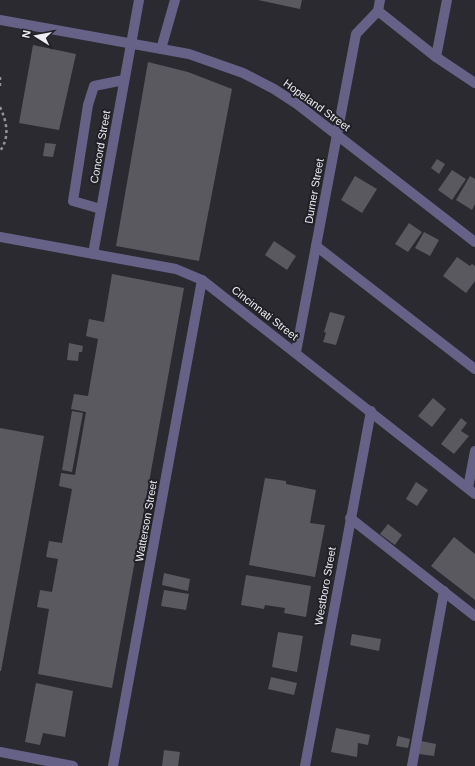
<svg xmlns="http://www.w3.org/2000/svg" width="475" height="766" viewBox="0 0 475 766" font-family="Helvetica,sans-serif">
<rect width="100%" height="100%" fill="#2a2a30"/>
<g fill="#5a5960">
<polygon points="258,0 302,0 300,9"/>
<polygon points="33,45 76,54 59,130 19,123"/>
<polygon points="148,62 188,72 232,89 199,261 116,246"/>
<polygon points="45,143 56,144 53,157 43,156"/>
<polygon points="437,159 445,164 439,174 431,168"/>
<polygon points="452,170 466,179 452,200 438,190"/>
<polygon points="355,176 377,189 362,213 341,200"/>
<polygon points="470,176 475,179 475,204 472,210 456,200"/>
<polygon points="409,223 422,232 408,252 395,244"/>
<polygon points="424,232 439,240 430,256 415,248"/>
<polygon points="274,241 296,256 287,270 265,255"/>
<polygon points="457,257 470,266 472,264 475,266 475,281 466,293 443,276"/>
<polygon points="112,274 184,288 112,688 38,674 49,609 37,607 40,590 52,592 58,559 46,557 49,541 62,543 72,489 59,486 61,473 75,475 86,412 71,409 74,394 88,396 98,339 86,336 89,319 104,322"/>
<polygon points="330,312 345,316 336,345 323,342 326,333 324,332"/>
<polygon points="69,343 83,346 82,352 79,352 78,361 67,360"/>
<polygon points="433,398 446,409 432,427 418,416"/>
<polygon points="72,411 83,413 72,472 62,470"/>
<polygon points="461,418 467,423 461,431 469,436 454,454 441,444"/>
<polygon points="0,428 44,436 1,671 0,671"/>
<polygon points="265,478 286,481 286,484 316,490 310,523 325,525 315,577 249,565"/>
<polygon points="416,482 428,490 417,506 406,499"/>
<polygon points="388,524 402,535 395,545 380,534"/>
<polygon points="454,537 475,554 475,600 431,566"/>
<polygon points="164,573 190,579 188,591 162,585"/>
<polygon points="246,575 311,586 306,617 284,613 285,608 265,605 264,609 241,605"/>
<polygon points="164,590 189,594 186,610 161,606"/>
<polygon points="278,632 303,636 297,672 272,667"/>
<polygon points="352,634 381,639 379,651 350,645"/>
<polygon points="271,677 297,683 294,695 268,689"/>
<polygon points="36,683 73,691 65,737 43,733 40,745 25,742"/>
<polygon points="336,728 370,735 368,745 358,743 357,757 331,752"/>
<polygon points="398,736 410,739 408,748 396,746"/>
<polygon points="421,741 436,744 434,756 419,754"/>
<polygon points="164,750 180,752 178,766 162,766"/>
</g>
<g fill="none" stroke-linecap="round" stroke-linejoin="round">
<g stroke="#929298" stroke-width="2.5" stroke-dasharray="3 3" stroke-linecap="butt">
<polyline points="0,77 0,87"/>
<path d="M0,107C7,122 10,137 0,151"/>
</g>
<g stroke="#666287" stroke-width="10">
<polyline points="378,11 380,0"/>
<polyline points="0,20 189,54 243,73 274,89 297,104 475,242"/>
<polyline points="161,49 175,0"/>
<polyline points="436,57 447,0"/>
<polyline points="101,209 73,201 88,105 94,86 124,80"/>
<polyline points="0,237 176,269 202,280 475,494"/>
<polyline points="316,246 475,369"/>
<polyline points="93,254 139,0"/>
<polyline points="296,352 356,34 378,11 436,57 475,83"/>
<polyline points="468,488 475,451"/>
<polyline points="350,518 475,616"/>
<polyline points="0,752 73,766"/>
<polyline points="113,766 202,280"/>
<polyline points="305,766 371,411"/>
<polyline points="412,766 444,591"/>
</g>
</g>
<g text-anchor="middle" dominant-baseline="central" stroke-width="4" stroke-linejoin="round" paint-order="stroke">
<g font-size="11" fill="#eeeef3" stroke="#202026">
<text transform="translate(317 105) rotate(36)">Hopeland Street</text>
<text transform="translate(100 147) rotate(-80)">Concord Street</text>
<text transform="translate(314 191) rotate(-80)">Durner Street</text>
<text transform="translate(265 313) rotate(38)">Cincinnati Street</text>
<text transform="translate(146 521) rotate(-80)">Watterson Street</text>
<text transform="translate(325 586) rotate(-80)">Westboro Street</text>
</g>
</g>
<g transform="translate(36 36) rotate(281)" stroke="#202026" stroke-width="3" paint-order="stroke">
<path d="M0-3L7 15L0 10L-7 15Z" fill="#eeeef3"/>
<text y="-6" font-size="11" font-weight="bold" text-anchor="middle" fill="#eeeef3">N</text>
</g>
</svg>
